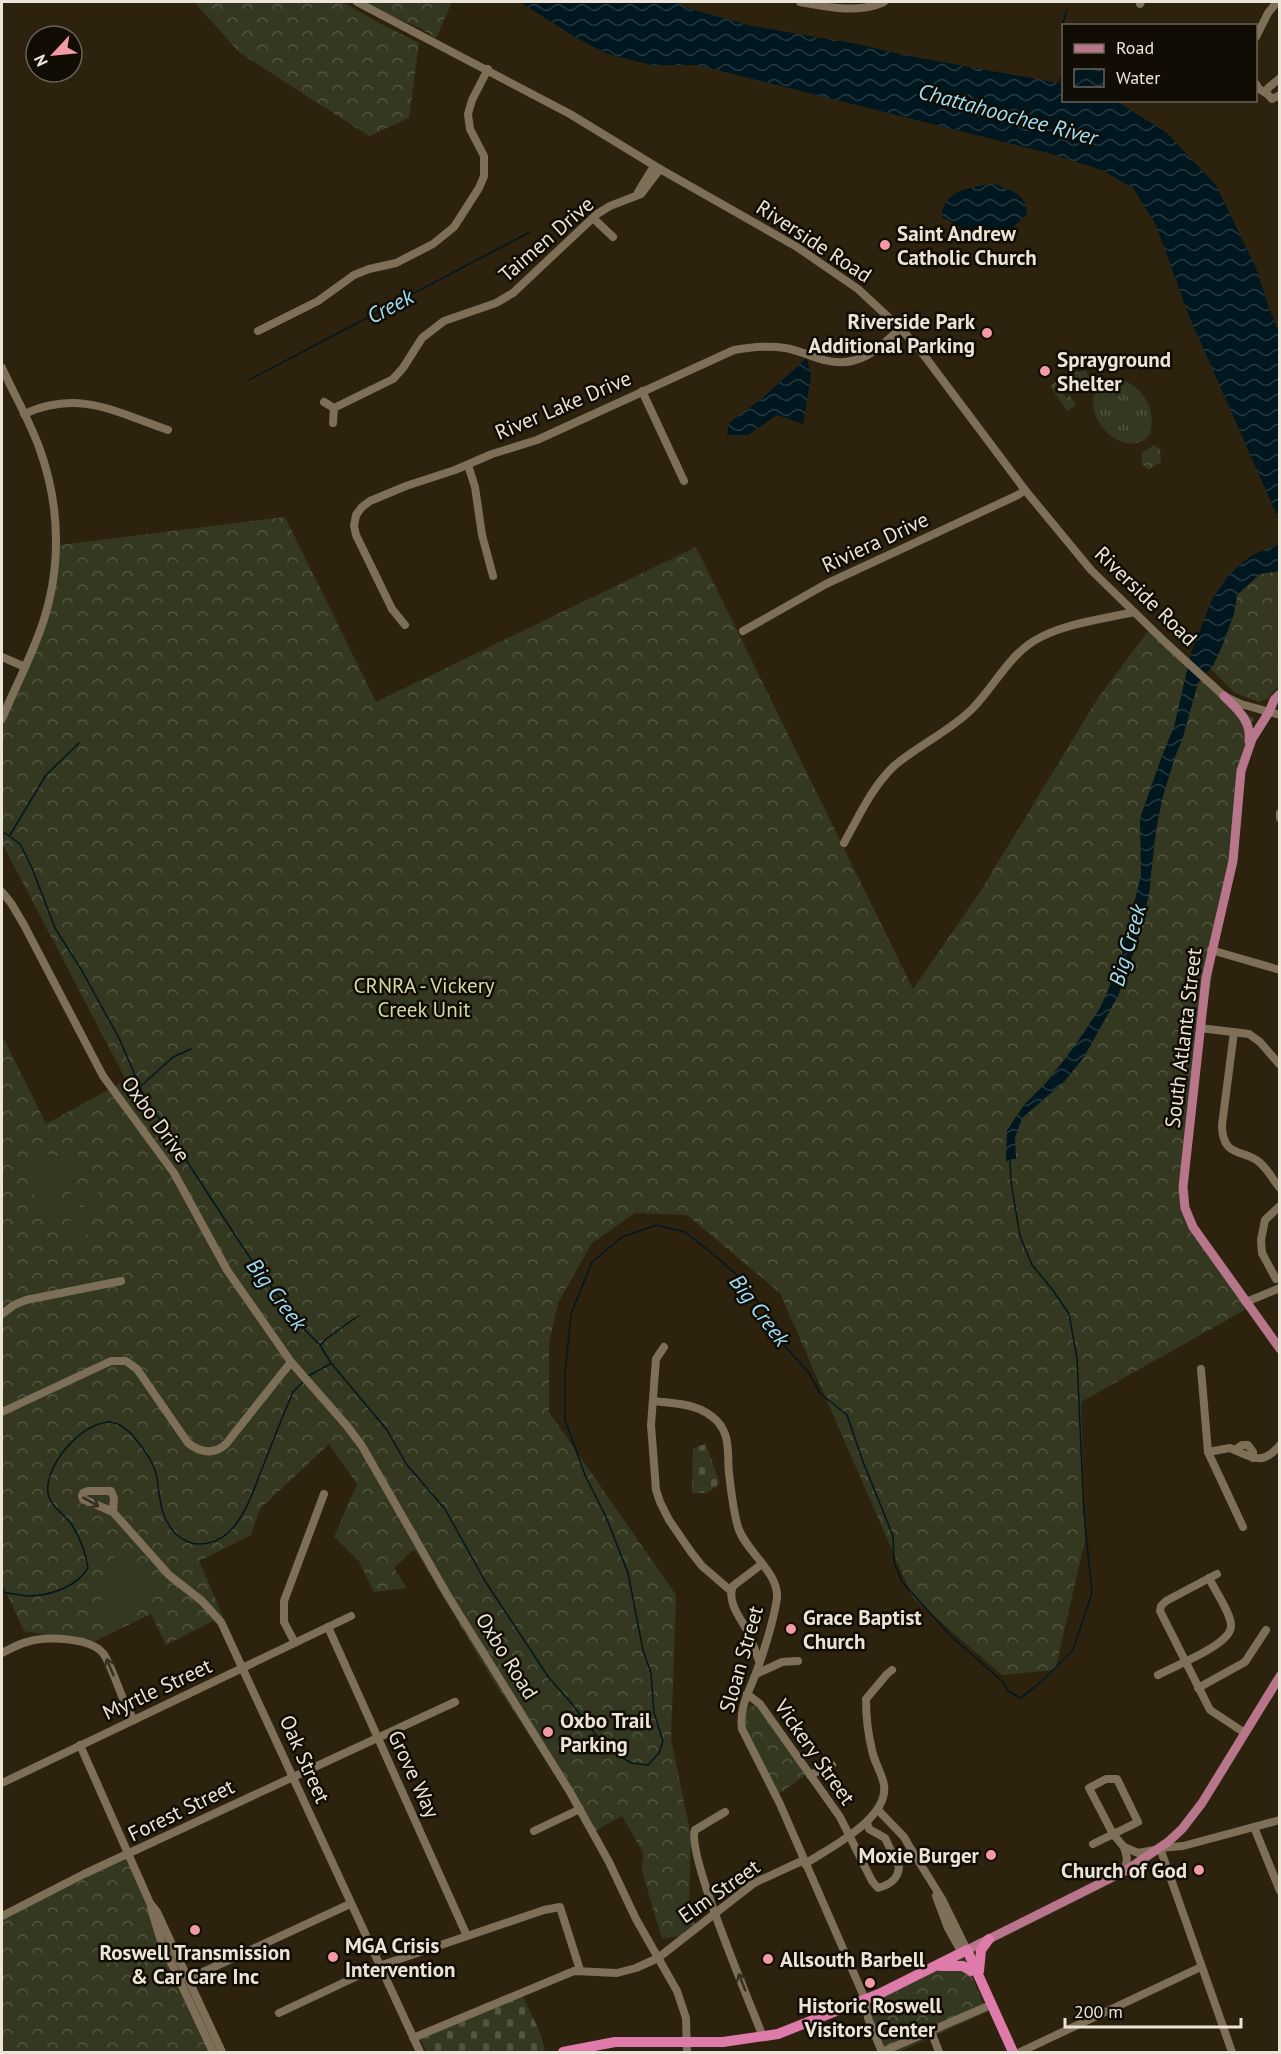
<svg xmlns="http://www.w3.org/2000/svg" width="1281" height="2054" viewBox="0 0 1281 2054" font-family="'PT Sans',sans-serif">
<defs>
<pattern id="grass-tufts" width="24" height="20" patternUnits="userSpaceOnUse" patternTransform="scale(1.5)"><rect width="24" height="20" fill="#353820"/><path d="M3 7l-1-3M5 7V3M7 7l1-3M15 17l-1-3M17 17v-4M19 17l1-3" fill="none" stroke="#525540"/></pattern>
<pattern id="forest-crowns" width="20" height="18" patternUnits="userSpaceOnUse" patternTransform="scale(1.5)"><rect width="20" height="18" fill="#353820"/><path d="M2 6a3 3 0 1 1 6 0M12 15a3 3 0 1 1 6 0" fill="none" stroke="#525540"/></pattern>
<pattern id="cemetery-stones" width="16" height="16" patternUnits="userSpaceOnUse" patternTransform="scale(1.5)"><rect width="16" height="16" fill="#353820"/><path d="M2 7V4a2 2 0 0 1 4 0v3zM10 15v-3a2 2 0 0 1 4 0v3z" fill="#525540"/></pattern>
<pattern id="water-waves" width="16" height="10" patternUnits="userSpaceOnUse" patternTransform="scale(1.5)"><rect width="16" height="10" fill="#001720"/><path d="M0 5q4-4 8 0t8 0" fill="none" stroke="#253940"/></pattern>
</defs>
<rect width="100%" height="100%" fill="#2d220d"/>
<path fill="url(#grass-tufts)" d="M1117,378C1143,385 1157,410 1150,434C1124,465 1075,413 1100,382Z"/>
<g fill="url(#forest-crowns)">
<polygon points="194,2 343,2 381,24 419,43 409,118 369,136 240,53"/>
<polygon points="360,2 452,2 436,38 420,28"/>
<polygon points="1086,370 1091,380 1087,389 1072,391 1063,381 1072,373"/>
<polygon points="1056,382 1066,398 1070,396 1076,405 1067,411 1050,386"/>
<polygon points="1154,445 1160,449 1161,462 1148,470 1142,464 1142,453"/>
<polygon points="285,517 376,702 696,547 913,989 980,892 1098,698 1149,630 1216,694 1254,718 1243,750 1236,813 1185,1158 1182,1195 1194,1225 1250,1307 1081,1402 1085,1540 1055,1670 1002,1675 913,1598 780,1293 687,1215 635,1213 592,1243 558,1303 549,1343 549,1412 676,1595 671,1739 691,1836 689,1908 698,1933 662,1939 642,1871 643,1852 622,1816 593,1832 490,1676 417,1553 413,1550 394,1568 407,1588 374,1592 359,1561 334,1537 357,1484 329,1444 260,1509 251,1535 199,1561 223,1616 166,1645 151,1614 91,1643 24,1631 2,1583 2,1035 46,1124 126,1080 2,843 2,705 28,655 51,605 60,545"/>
<polygon points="1279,571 1279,686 1267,699 1259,702 1235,693 1210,668 1222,646 1234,614 1237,595 1260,574"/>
<polygon points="751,1705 758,1707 807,1774 779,1794 750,1739 746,1729 746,1710"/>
<polygon points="130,1858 219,2052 2,2052 2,1914"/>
<polygon points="962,1953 987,2012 899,2052 880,2052 865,1999"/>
</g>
<g fill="url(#cemetery-stones)">
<polygon points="706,1444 720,1484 706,1493 692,1493 693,1448"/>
<polygon points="523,1996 541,2035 545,2050 539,2052 427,2052 420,2039"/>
</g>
<g fill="#353820">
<polygon points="73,1147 88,1174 71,1184 55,1157"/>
<polygon points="45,1148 55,1166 27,1181 18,1164"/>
<polygon points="57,1169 67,1186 39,1202 29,1185"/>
<polygon points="92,1181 108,1209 91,1219 75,1191"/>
<polygon points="71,1193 81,1210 53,1226 43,1209"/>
<polygon points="83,1214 93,1231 65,1247 55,1230"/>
<path d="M2,1224C9,1245 13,1271 2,1291Z"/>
<path d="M115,1556L152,1585L153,1594L117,1627C95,1606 95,1578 115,1556Z"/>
</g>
<g fill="url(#water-waves)">
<polygon points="520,2 675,2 690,9 752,26 852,43 914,57 1059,83 1063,84 1064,100 1116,101 1167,133 1216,185 1256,268 1269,308 1279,332 1279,520 1189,316 1156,225 1133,188 1102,170 1048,153 697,65 651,65 605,53 575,37"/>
<path d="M993,183C1011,192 1025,191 1027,214L1006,234L962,228L942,217C942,189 973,188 993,183Z"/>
<polygon points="807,358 811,377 803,424 777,415 748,435 727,435 729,423 760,400"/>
<polygon points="1279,545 1279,571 1260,574 1237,595 1234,614 1222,646 1214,664 1198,683 1183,737 1175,757 1163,796 1156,830 1149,894 1138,940 1118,996 1084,1057 1064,1082 1022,1118 1015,1138 1016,1159 1006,1161 1007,1130 1024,1105 1046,1083 1074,1047 1100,1008 1120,962 1141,875 1140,818 1162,756 1174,727 1191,653 1212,599 1228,576 1243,562 1254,554"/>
</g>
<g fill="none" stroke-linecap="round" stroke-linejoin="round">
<g stroke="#001720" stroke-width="1.5">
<polyline points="1064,28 1062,26 1067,10"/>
<polyline points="1059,82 1064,72"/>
<polyline points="249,380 530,232"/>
<polyline points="2,834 5,833 20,844 32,868 55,928 82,971 119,1038 143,1094 246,1252 297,1322 320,1345 331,1363 387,1430 407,1465 445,1509 485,1581 549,1678 568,1699 601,1741 615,1753 631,1763 648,1765 659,1753 663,1741 654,1713 651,1673 643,1650 628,1573 606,1517 585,1475 565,1420 565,1374 571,1314 592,1262 622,1237 657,1225 685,1232 713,1254 737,1275 772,1320 784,1345 809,1373 820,1393 847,1415 862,1459 893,1536 894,1562 902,1582 951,1636 1003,1682 1008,1691 1021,1698 1042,1681 1073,1650 1092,1593 1084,1514 1077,1358 1069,1314 1052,1289 1032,1265 1020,1236 1011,1182 1010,1161"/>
<polyline points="10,835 46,775 79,743"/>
<polyline points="141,1086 173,1057 191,1049"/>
<polyline points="321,1345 326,1339 358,1316"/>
<polyline points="308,1376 330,1364"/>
<path d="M2,1592C11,1593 21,1596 30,1596C52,1595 76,1587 88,1568C86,1553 80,1538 72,1525C65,1515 49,1505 48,1493C44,1466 81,1423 109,1422C120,1422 132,1433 138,1442C146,1451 155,1466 157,1478C160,1499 160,1517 175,1533C182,1540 190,1544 199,1544C211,1544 220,1540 228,1533C246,1516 253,1491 262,1469C272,1443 282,1418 293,1392L303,1382"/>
</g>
<g stroke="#7d6f58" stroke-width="8">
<polyline points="357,2 570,114 660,169 797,247 858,289 900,328 920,350 1025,490 1091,570 1166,643 1224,696 1241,704 1280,715"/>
<path d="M800,2C827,7 857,14 884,2"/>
<polyline points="1140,4 1141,2"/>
<polyline points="1256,37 1268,13 1277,2"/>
<polyline points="1280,78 1268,88 1266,93 1272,99 1280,95"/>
<polyline points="1256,84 1259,89 1266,93"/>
<polyline points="638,192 654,166"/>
<polyline points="593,218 613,237"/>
<polyline points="258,331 318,301 354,275 369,269 396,263 433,244 454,227 479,188 484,176 484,156 470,129 468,114 472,100 488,69"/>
<path d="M2,368C14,394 29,420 39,447C61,507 62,571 40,631C29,661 14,690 2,719"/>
<polyline points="642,391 684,481"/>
<polyline points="324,402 334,408 333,423"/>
<polyline points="334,408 393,379 403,368 422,338 444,321 496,303 513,293 597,214 610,206 641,194 660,169"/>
<path d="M24,414C79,389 115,412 168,430"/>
<polyline points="468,465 475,487 482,535 493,576"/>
<path d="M405,625L392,609L356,535L354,526L356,515L362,507L370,501L406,486L455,470L492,454L537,440L734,350C751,347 768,345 785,348C799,350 811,357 824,360C857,369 879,350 900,328"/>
<polyline points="743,631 826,584 1018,495 1025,490"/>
<polyline points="2,657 25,667"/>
<polyline points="1280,813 1280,818"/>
<path d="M844,843C859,816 872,787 894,766C918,745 949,732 972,709C995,686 1010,652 1041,637C1069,623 1103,619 1134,612"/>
<polyline points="2,892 11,903 24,925 103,1076 174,1173 227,1270 291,1362 347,1426 362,1446 448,1596 570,1792 609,1862 636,1919 677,1991 686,2018 687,2052"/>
<polyline points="1211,950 1280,970"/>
<polyline points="1200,1028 1249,1034 1260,1042 1280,1065"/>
<path d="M1234,1032L1222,1125C1222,1158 1244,1149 1259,1162C1267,1168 1273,1180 1280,1188"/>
<polyline points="1276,1279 1262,1253 1261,1240 1265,1220 1280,1206"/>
<polyline points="1246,1302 1280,1288"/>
<polyline points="2,1314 14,1305 26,1300 121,1281"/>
<polyline points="664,1347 656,1359 651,1425 656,1490 660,1502 669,1520 691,1552 702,1566 731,1591"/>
<polyline points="1201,1369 1208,1452 1243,1527"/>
<path d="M653,1401C676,1404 700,1403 717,1421C731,1436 727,1454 729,1473C731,1490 733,1510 738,1527C745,1551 779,1572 777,1598C774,1619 764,1652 756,1673C749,1692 739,1707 742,1729L780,1804L865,1999L868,2018L882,2052"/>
<path d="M2,1412L111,1361H126L137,1369L188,1443C201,1453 214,1455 226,1444L291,1362"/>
<polyline points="1235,1450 1242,1445 1248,1445 1253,1452 1253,1458"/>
<path d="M1208,1452L1230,1448C1251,1457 1262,1467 1280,1445"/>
<polyline points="113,1512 114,1498 111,1491 88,1491 83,1493 82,1496 83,1499 113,1512 169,1575 202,1601 221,1622 420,2052"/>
<polyline points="1217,1574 1166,1601 1161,1606 1160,1611 1210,1710 1245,1733"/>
<polyline points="328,1627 467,1936"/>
<polyline points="295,1643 284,1622 284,1601 324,1494"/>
<path d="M2,1653C10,1649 18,1644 27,1642C46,1636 94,1637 105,1656C116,1676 121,1700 134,1720"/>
<path d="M759,1661C756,1652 752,1643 749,1634C742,1620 726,1602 733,1586L762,1564"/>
<polyline points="756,1674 782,1662 798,1661"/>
<path d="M1158,1675C1174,1666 1231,1645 1231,1626C1232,1615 1214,1589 1209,1578"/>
<polyline points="1198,1688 1245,1662 1266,1630"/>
<path d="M747,1694L760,1704L840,1817L872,1881L878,1888C889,1885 898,1880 899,1867L885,1838L869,1829L867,1822"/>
<polyline points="80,1745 150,1903 157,1912 222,2052"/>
<polyline points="810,1775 832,1765"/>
<polyline points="2,1783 351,1616"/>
<polyline points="878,1810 904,1837 908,1844 942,1899 967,1950"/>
<path d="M725,1812L695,1830C686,1854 751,2005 763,2037"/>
<polyline points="1254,1827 1280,1891"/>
<polyline points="534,1831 580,1809"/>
<polyline points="1093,1844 1138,1822 1117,1779 1106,1779 1089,1788 1113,1834 1124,1847 1127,1858 1125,1871"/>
<polyline points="1124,1847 1138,1853 1154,1850"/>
<path d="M805,1864C829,1848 889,1819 884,1785C882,1773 874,1762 872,1750C868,1734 866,1716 866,1699L887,1674L892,1670"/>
<polyline points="936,1896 948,1928 962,1953"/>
<polyline points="151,1908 161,1941 213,2052"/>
<polyline points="2,1916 84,1874 455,1702"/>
<polyline points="188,1979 350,1904"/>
<polyline points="279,2013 379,1966 544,1910 560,1907 580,1970"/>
<polyline points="931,2031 939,2052"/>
<polyline points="413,2038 574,1971 617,1973 636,1968 658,1958 754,1883 804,1860"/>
<polyline points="882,2052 986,2007"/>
<polyline points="1020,2052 1201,1967"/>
<polyline points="1232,2052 1160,1848 1183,1846 1280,1820"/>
</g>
<g stroke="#b7768a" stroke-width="9">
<polyline points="1280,694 1274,700 1269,712 1252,739 1241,771 1233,861 1206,978 1183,1187 1185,1208 1193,1227 1280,1349"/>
<path d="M1224,696C1237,709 1252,721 1249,741"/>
<polyline points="967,1950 1125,1871 1168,1842 1182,1829 1202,1803 1280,1676"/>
</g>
<g stroke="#de7bab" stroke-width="10">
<polyline points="940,1966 963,1966 971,1971"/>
<polyline points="979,1971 981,1950 989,1939"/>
<polyline points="563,2052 615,2042 723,2042 778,2034 879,1994 967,1950 1013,2052"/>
</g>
</g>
<defs><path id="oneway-shaft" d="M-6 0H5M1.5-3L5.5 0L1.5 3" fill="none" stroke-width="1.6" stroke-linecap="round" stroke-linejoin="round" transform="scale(1.5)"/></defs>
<g stroke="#372f22">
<use href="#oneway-shaft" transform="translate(91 1502) rotate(29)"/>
<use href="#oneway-shaft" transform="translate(110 1667) rotate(-113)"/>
<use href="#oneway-shaft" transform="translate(742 1982) rotate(-111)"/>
</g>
<g fill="#f49aa5" stroke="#110d05" stroke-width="2">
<circle cx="885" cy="245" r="6"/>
<circle cx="987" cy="333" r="6"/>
<circle cx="1045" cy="371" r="6"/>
<circle cx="791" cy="1629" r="6"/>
<circle cx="548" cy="1732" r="6"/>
<circle cx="991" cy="1855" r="6"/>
<circle cx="1199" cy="1870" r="6"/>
<circle cx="195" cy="1930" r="6"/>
<circle cx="333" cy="1957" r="6"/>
<circle cx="768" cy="1959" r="6"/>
<circle cx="870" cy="1983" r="6"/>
</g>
<g text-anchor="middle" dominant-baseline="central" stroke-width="5" stroke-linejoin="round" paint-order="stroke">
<g font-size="21" font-weight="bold" fill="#ece4d7" stroke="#110d05" text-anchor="start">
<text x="897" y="233">Saint Andrew<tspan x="897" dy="24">Catholic Church</tspan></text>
<text x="975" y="321" text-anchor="end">Riverside Park<tspan x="975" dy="24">Additional Parking</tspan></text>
<text x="1057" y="359">Sprayground<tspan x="1057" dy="24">Shelter</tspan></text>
<text x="803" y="1617">Grace Baptist<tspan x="803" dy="24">Church</tspan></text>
<text x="560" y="1720">Oxbo Trail<tspan x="560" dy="24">Parking</tspan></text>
<text x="979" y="1855" text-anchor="end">Moxie Burger</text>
<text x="1187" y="1870" text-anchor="end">Church of God</text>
<text x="345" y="1945">MGA Crisis<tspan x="345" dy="24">Intervention</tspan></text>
<text x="195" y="1952" text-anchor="middle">Roswell Transmission<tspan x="195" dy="24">&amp; Car Care Inc</tspan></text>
<text x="780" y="1959">Allsouth Barbell</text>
<text x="870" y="2005" text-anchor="middle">Historic Roswell<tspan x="870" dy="24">Visitors Center</tspan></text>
</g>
<g font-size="21" fill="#ece4d7" stroke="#110d05">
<text transform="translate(546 239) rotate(-41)">Taimen Drive</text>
<text transform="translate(814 241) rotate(33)">Riverside Road</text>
<text transform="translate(563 405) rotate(-23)">River Lake Drive</text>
<text transform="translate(875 542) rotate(-25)">Riviera Drive</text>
<text transform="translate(1146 596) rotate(44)">Riverside Road</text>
<text transform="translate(1183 1038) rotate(-83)">South Atlanta Street</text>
<text transform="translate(156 1119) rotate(54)">Oxbo Drive</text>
<text transform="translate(507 1656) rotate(58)">Oxbo Road</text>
<text transform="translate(741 1659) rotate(-74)">Sloan Street</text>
<text transform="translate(157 1689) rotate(-25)">Myrtle Street</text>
<text transform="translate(815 1752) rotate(55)">Vickery Street</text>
<text transform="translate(305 1759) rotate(66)">Oak Street</text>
<text transform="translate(414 1774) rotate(65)">Grove Way</text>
<text transform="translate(181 1810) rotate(-26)">Forest Street</text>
<text transform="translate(719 1891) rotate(-35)">Elm Street</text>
</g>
<g font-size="21" fill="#d3dba3" stroke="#110d05">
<text x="424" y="985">CRNRA - Vickery<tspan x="424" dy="24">Creek Unit</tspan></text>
</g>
<g font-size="22" font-style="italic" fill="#9edff9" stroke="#110d05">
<text transform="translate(1008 114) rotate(15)">Chattahoochee River</text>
<text transform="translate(390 306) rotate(-28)">Creek</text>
<text transform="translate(1127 945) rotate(-74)">Big Creek</text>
<text transform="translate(277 1294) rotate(53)">Big Creek</text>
<text transform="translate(760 1310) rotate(53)">Big Creek</text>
</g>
</g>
<rect width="1281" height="2054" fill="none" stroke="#ece4d7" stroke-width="6"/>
<rect x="1062" y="24" width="195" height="78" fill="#110d05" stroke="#696359" stroke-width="1.5"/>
<rect x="1074" y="44" width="30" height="9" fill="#b7768a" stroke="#696359" stroke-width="1.5"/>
<text x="1116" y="54" font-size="18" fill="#ece4d7">Road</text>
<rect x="1074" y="69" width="30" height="18" fill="url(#water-waves)" stroke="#696359" stroke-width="1.5"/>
<text x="1116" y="84" font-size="18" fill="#ece4d7">Water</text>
<g transform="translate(54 54) rotate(244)"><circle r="28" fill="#110d05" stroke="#696359" stroke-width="1.5"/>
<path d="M0-4.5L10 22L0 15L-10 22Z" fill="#f49aa5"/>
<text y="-9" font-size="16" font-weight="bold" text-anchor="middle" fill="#ece4d7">N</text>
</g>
<path d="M1065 2018v9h176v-9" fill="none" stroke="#ece4d7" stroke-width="3"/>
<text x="1074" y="2018" font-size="18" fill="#ece4d7" stroke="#110d05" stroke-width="4.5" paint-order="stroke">200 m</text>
</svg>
